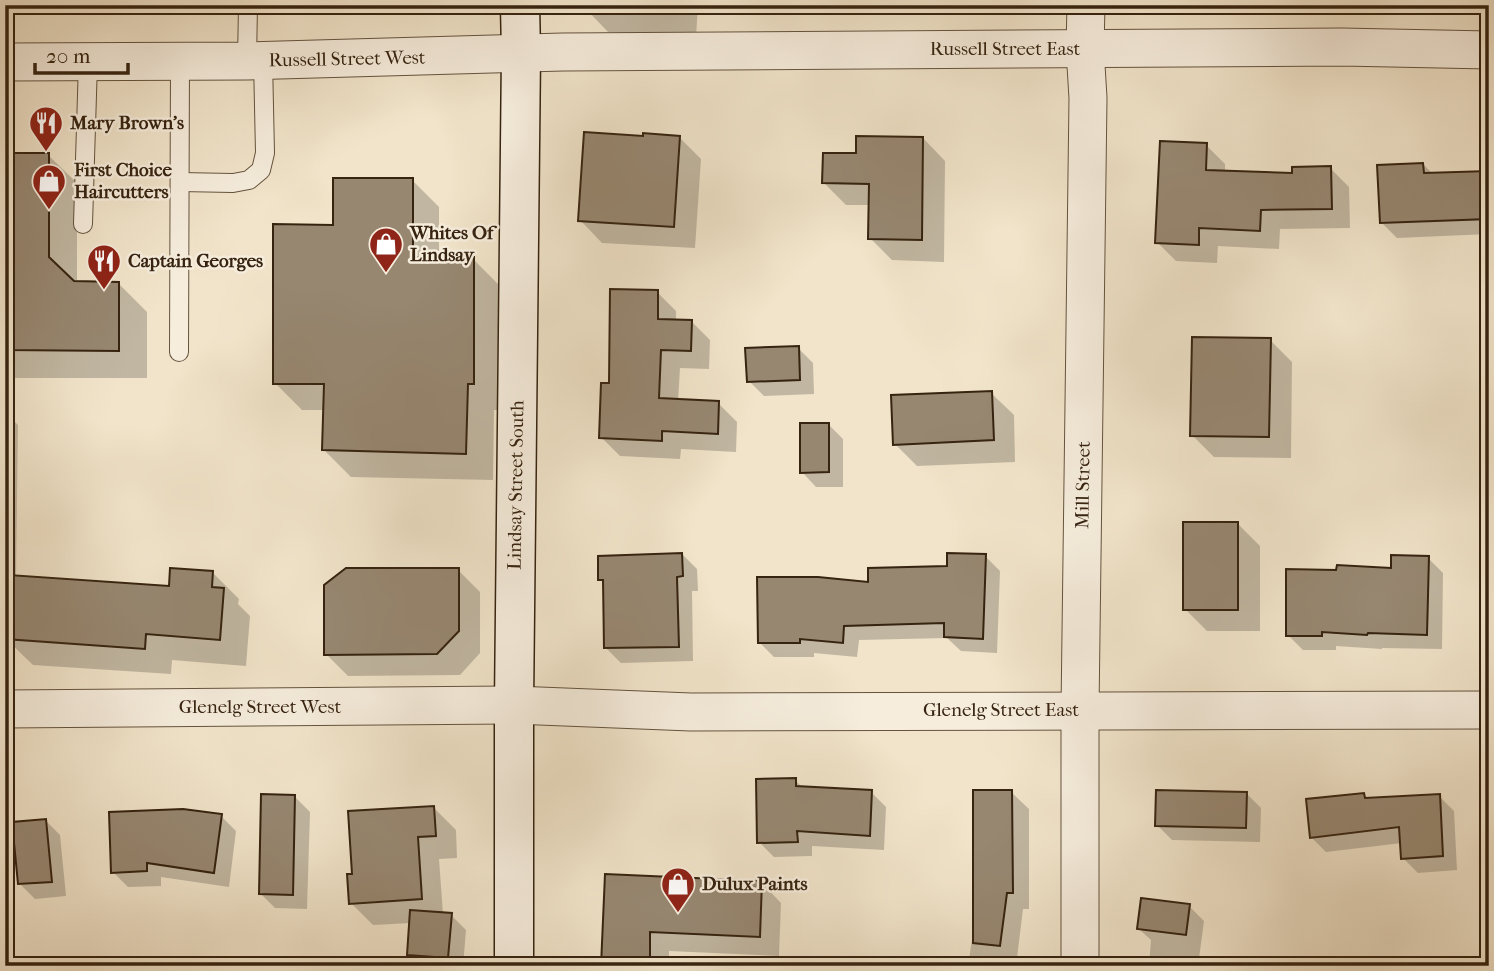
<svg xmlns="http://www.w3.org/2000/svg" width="1494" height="971" viewBox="0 0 1494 971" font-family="'IM FELL French Canon',serif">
<rect width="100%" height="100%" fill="#f1e4ca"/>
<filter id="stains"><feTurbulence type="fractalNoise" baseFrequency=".00286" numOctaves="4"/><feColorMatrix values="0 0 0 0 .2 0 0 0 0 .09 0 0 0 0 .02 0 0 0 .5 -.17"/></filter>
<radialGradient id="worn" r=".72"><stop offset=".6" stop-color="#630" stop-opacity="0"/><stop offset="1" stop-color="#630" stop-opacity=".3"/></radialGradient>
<g fill="#0003">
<polygon points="93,5 152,5 151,13 122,11 119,7"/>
<polygon points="586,5 698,5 696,37 608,32 586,9"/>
<polygon points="679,137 701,159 695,248 602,243 580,220"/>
<polygon points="923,138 945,161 944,262 892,260 870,238 870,205 846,205 824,183 857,155"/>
<polygon points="1206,145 1225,164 1225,172 1294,175 1330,168 1349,187 1350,228 1280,229 1279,249 1218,246 1217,263 1176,261 1157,242"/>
<polygon points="5,155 48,155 77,183 77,283 118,283 147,312 147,378 5,378"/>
<polygon points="1423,164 1433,174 1489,173 1489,234 1397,238 1382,223"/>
<polygon points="412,180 439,207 439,259 473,259 500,286 500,410 494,410 493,480 351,477 324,450 325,410 302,410 275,383 335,226"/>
<polygon points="657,292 676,311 676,321 691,321 710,340 709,369 680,368 678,401 718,403 737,422 736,452 681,449 680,459 620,456 601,437 610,385"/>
<polygon points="1270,340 1292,362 1291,458 1214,457 1192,435"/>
<polygon points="798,348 813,363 814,394 764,396 749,381"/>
<polygon points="991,393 1014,415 1015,462 917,466 895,444"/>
<polygon points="5,412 18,425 16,577 170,587 213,573 239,599 238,604 250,616 246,666 172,660 171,674 33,665 6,639"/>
<polygon points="828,424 843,439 843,487 816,487 802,472"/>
<polygon points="1238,524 1260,546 1260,631 1207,631 1185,609"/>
<polygon points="682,554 697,569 698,591 692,591 693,661 621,663 606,648 605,584 600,579"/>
<polygon points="985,556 1000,571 997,653 961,651 947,638 859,640 857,657 814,653 814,657 774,657 759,642 870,584 948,568"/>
<polygon points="1428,558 1443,573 1442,649 1382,648 1382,649 1336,646 1336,650 1303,650 1288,635 1392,570"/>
<polygon points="458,570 480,592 480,653 460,675 348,676 326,654"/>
<polygon points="795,780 803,788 871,792 886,807 884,850 812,846 812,856 774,857 759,842"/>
<polygon points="1011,792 1029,809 1029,909 1023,909 1016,966 968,966 975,920"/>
<polygon points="1246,793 1261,808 1260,842 1172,840 1157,825"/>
<polygon points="1364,795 1369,800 1439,796 1454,811 1457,870 1418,873 1403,858 1402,843 1326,852 1311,837"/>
<polygon points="295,797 310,812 307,909 275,908 260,893"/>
<polygon points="433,807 456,830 457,858 439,859 443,914 451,915 466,930 463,966 420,966 409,954 411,923 373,925 351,903 354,876"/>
<polygon points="221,816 236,831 229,887 161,877 161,886 128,887 113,872"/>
<polygon points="45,820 60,835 66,896 35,899 20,884"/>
<polygon points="607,876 762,883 781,903 779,956 669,951 669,966 580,966 580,961 603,960"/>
<polygon points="1189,906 1204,921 1198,966 1149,966 1151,940 1139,929"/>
</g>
<g fill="#978771" stroke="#362310" stroke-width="2">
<polygon points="584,132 643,136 643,133 680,136 674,227 578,221"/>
<polygon points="856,136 923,137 922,240 868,239 869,184 822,183 823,153 856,153"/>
<polygon points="1160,141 1207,143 1206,170 1292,173 1292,167 1331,166 1332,209 1261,210 1260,231 1199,228 1199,245 1155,243"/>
<polygon points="5,153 49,153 49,257 74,281 119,282 119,351 5,350"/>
<polygon points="1423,163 1424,173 1489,171 1489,219 1380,223 1377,165"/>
<polygon points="333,178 413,178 413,257 474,257 474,384 468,384 466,454 322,450 324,384 273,384 273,224 333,225"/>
<polygon points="610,289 658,290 658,319 692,320 691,351 661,350 659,398 719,401 718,434 662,431 662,441 599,438 601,383 609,383"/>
<polygon points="1192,337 1271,338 1269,437 1190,436"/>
<polygon points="799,346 800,380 747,382 745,348"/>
<polygon points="992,391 994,440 893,445 891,395"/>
<polygon points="800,423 829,423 829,472 800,473"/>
<rect x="1183" y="522" width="55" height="88"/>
<polygon points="682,553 683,576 677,577 679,647 604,648 603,580 598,580 598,556"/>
<polygon points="947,553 986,554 983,639 944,637 944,623 844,626 843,643 800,639 800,643 758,643 757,577 818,577 868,582 868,568 947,566"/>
<polygon points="1391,555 1429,556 1427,635 1368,633 1367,635 1322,632 1322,636 1286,636 1286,569 1336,570 1337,565 1391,568"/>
<polygon points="170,568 213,571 212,587 224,588 220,640 146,634 145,649 5,639 9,575 169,586"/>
<polygon points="346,568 459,568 459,631 437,654 324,655 324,585"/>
<polygon points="796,778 796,786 872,790 870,836 797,831 798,842 757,843 756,779"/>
<polygon points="973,790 1012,790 1013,893 1007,893 1000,946 973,943"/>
<polygon points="1156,790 1247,792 1246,828 1155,826"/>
<polygon points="1364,793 1365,798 1440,794 1443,856 1401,859 1399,827 1310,838 1306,799"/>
<polygon points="261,794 295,795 293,895 259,894"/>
<polygon points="434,806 436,836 418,837 422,899 349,904 347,874 352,874 348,811"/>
<polygon points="183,809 222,814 214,873 147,863 147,871 111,873 109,812"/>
<polygon points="46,819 52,882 18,884 12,822"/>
<polygon points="605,874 762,881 760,937 650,932 650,966 601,966"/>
<polygon points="1141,898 1190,904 1186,935 1137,929"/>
<polygon points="410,910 452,913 448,958 407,955"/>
</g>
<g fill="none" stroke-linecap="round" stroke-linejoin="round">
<g stroke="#65533e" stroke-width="20">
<g id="lane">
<polyline points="247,61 248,5"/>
<polyline points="180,182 233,183 249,180 261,170 265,153 263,60"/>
<polyline points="83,224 88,62"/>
<polyline points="179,352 180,61"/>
</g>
</g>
<g stroke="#65533e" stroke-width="39">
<g id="street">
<polyline points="5,62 247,61 563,52 1342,47 1489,50"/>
<polyline points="5,709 514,705 691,712 1489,710"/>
<polyline points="1080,966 1080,710 1088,98 1085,49 1086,5"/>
</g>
</g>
<g stroke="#362310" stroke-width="41">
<polyline id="secondary" points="514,966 514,705 521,53 520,5"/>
</g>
<use href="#lane" stroke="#f6eddd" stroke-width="18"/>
<use href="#street" stroke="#f6eddd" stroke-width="37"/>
<use href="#secondary" stroke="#f6eddd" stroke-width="38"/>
</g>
<defs>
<g id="restaurant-pin" transform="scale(1.75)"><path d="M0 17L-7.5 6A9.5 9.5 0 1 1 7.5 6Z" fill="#8f2418" stroke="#f6eddd"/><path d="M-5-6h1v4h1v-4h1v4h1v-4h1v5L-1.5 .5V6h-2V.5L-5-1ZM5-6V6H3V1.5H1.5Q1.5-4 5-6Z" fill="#fff"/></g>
<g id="shop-pin" transform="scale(1.75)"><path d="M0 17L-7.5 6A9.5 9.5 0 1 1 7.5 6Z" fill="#8f2418" stroke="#f6eddd"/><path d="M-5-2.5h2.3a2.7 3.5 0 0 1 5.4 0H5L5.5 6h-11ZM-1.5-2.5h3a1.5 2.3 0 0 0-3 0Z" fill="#fff"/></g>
</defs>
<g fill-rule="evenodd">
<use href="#restaurant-pin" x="46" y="123"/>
<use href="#shop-pin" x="49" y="181"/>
<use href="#shop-pin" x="386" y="244"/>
<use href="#restaurant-pin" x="104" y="261"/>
<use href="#shop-pin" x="678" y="884"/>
</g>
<g text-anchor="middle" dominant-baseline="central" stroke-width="5" stroke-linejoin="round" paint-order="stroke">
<g font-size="19" fill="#362310" stroke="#f6eddd">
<text x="1005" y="49">Russell Street East</text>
<text transform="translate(347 59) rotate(-1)">Russell Street West</text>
<text transform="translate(516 485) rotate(-89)">Lindsay Street South</text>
<text transform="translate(1083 485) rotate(-89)">Mill Street</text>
<text x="260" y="707">Glenelg Street West</text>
<text x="1001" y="710">Glenelg Street East</text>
</g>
<g font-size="19" font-weight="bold" fill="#362310" stroke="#f6eddd" text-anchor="start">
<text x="70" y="123">Mary Brown's</text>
<text x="74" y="170">First Choice<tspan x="74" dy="22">Haircutters</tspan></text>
<text x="410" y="233">Whites Of<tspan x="410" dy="22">Lindsay</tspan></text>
<text x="128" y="261">Captain Georges</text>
<text x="702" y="884">Dulux Paints</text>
</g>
</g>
<rect width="1494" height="971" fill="none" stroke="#f1e4ca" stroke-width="28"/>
<rect x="7" y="7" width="1480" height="957" fill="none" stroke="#362310" stroke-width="3.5"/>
<rect x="14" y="14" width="1466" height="943" fill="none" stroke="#362310" stroke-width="2"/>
<path d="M35 63v10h93v-10" fill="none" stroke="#362310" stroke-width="3.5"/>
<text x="46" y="63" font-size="21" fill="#362310" stroke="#f6eddd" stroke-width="5" paint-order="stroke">20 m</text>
<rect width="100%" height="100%" filter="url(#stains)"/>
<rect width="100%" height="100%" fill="url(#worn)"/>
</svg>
